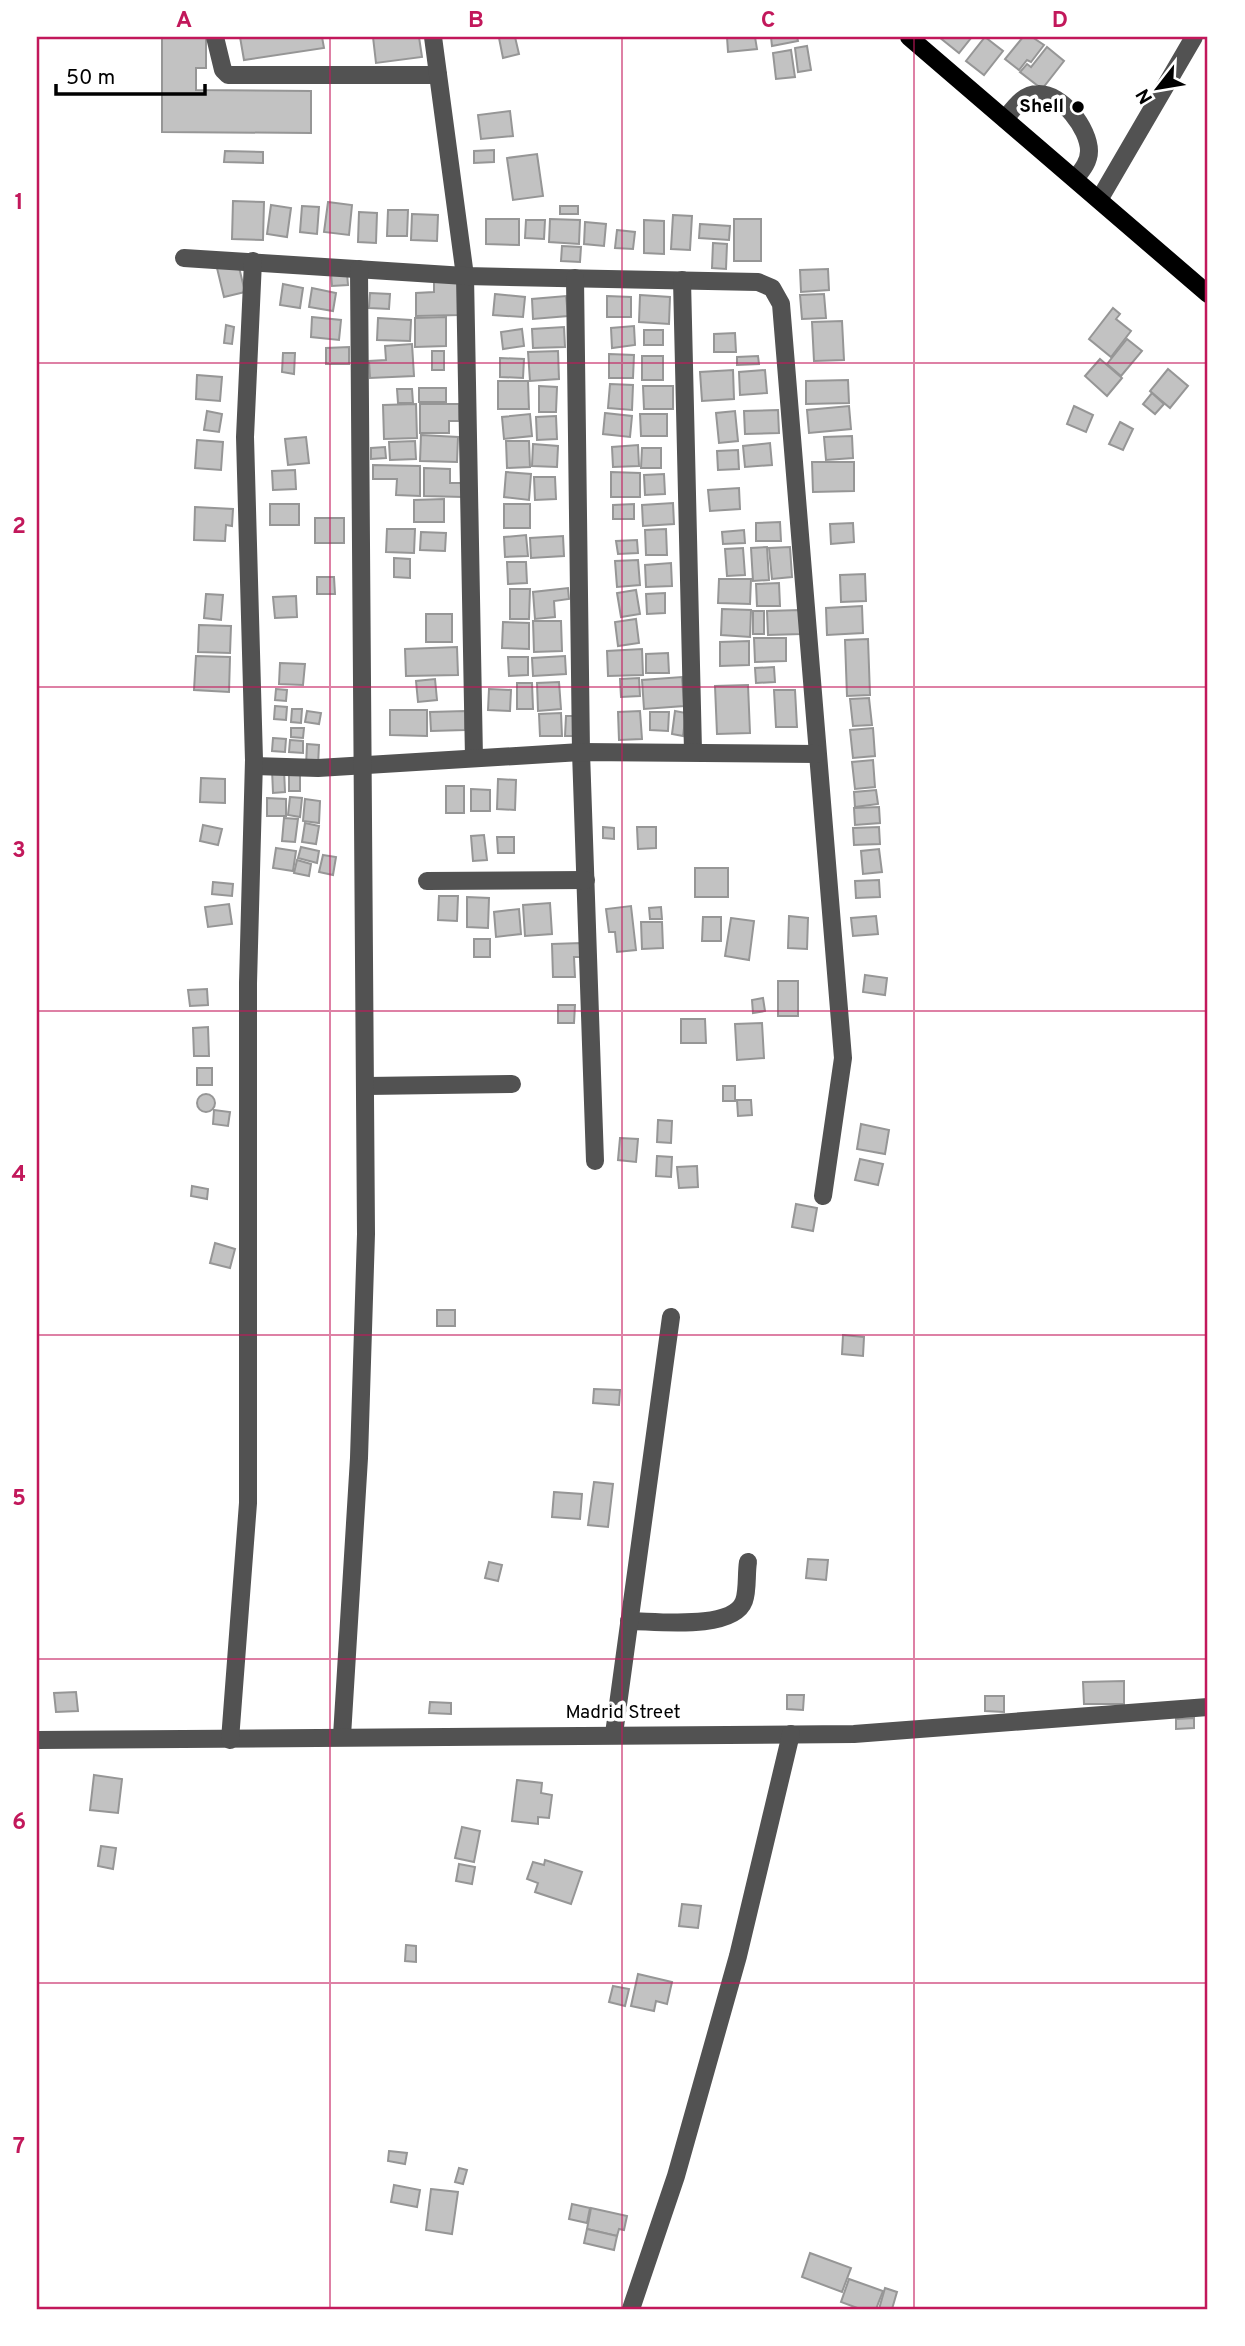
<svg xmlns="http://www.w3.org/2000/svg" width="1245" height="2346" viewBox="0 0 1245 2346" font-family="Overpass,sans-serif">
<rect width="100%" height="100%" fill="#fff"/>
<g fill="#c2c2c2" stroke="#969696" stroke-width="2">
<polygon points="162,37 206,37 206,68 196,68 196,90 311,91 311,133 162,132"/>
<polygon points="240,37 322,37 324,48 244,60"/>
<polygon points="373,37 419,37 422,57 376,63"/>
<polygon points="515,37 519,54 503,58 499,38"/>
<polygon points="727,37 755,37 757,49 728,52"/>
<polygon points="771,37 797,37 798,41 772,46"/>
<polygon points="939,37 970,37 971,38 959,53"/>
<polygon points="985,37 1003,51 984,75 966,61"/>
<polygon points="1023,37 1032,37 1044,45 1031,62 1027,60 1019,70 1005,59"/>
<polygon points="807,46 811,70 798,72 795,48"/>
<polygon points="1047,47 1064,61 1042,89 1020,72 1027,64 1031,67"/>
<polygon points="791,50 795,77 776,79 773,53"/>
<polygon points="510,111 513,136 481,139 478,115"/>
<polygon points="494,150 494,162 474,163 474,151"/>
<polygon points="225,151 263,152 263,163 224,162"/>
<polygon points="537,154 543,196 513,200 507,158"/>
<polygon points="233,201 264,202 263,240 232,239"/>
<polygon points="328,202 352,205 349,235 324,232"/>
<polygon points="271,205 291,208 287,237 267,234"/>
<polygon points="302,206 319,207 317,234 300,232"/>
<rect x="560" y="206" width="18" height="8"/>
<polygon points="388,210 408,210 407,236 387,236"/>
<polygon points="359,212 377,213 376,243 358,242"/>
<polygon points="412,214 438,215 437,241 411,240"/>
<polygon points="673,215 692,216 690,250 671,249"/>
<polygon points="486,219 519,219 519,245 486,244"/>
<polygon points="550,219 580,220 579,244 549,242"/>
<rect x="734" y="219" width="27" height="42"/>
<polygon points="526,220 545,220 544,239 525,238"/>
<polygon points="644,220 664,221 664,254 644,253"/>
<polygon points="585,222 606,224 604,246 584,244"/>
<polygon points="700,224 730,226 729,240 699,238"/>
<polygon points="617,230 635,232 633,249 615,248"/>
<polygon points="713,243 727,244 726,269 712,268"/>
<polygon points="562,246 581,247 580,262 561,261"/>
<polygon points="238,263 245,292 224,297 217,268"/>
<polygon points="828,269 829,290 801,292 800,270"/>
<polygon points="331,273 347,273 348,285 332,286"/>
<polygon points="434,276 460,276 460,315 416,316 416,293 434,292"/>
<polygon points="283,284 303,288 300,308 280,305"/>
<polygon points="312,288 336,293 333,311 309,307"/>
<polygon points="370,293 390,294 389,309 369,308"/>
<polygon points="495,294 525,297 523,317 493,315"/>
<polygon points="824,294 826,318 802,319 800,295"/>
<polygon points="640,295 670,297 669,324 639,322"/>
<polygon points="566,296 568,316 533,319 532,299"/>
<polygon points="607,296 631,297 631,317 607,317"/>
<polygon points="1113,308 1120,314 1116,319 1131,331 1111,357 1089,339"/>
<polygon points="312,317 341,320 339,340 311,337"/>
<polygon points="446,317 446,346 415,347 415,318"/>
<polygon points="378,318 411,320 410,341 377,340"/>
<polygon points="842,321 844,360 814,361 812,322"/>
<polygon points="226,325 234,327 232,344 224,343"/>
<polygon points="634,326 635,345 612,348 611,328"/>
<polygon points="564,327 565,347 533,348 532,329"/>
<polygon points="522,329 524,346 503,349 501,332"/>
<rect x="644" y="330" width="19" height="15"/>
<polygon points="735,333 736,352 714,352 714,334"/>
<polygon points="1127,339 1142,351 1121,376 1107,364"/>
<polygon points="412,344 414,376 370,378 369,361 386,360 385,346"/>
<polygon points="349,347 349,364 326,364 326,348"/>
<rect x="432" y="351" width="12" height="19"/>
<polygon points="558,351 559,379 530,381 528,352"/>
<polygon points="283,353 295,353 294,374 282,372"/>
<polygon points="609,354 634,355 633,378 609,378"/>
<rect x="642" y="356" width="21" height="24"/>
<polygon points="758,356 759,364 737,365 737,357"/>
<polygon points="500,358 524,359 523,378 500,377"/>
<polygon points="1100,359 1122,378 1107,396 1085,376"/>
<polygon points="1168,369 1188,386 1170,408 1150,391"/>
<polygon points="733,370 734,399 702,401 700,372"/>
<polygon points="765,370 767,393 740,395 739,372"/>
<polygon points="197,375 222,377 220,401 196,399"/>
<polygon points="848,380 849,403 806,404 806,381"/>
<polygon points="498,381 528,381 529,409 498,409"/>
<polygon points="610,384 633,385 632,410 608,408"/>
<polygon points="539,386 557,387 556,412 539,412"/>
<polygon points="643,386 673,386 673,409 644,409"/>
<rect x="419" y="388" width="27" height="14"/>
<polygon points="397,389 412,389 413,403 398,403"/>
<polygon points="1152,393 1164,404 1155,414 1143,404"/>
<polygon points="416,404 417,438 384,439 383,405"/>
<polygon points="420,404 459,404 459,421 449,421 449,433 420,433"/>
<polygon points="849,406 851,429 809,433 807,410"/>
<polygon points="1074,406 1093,415 1086,432 1067,424"/>
<polygon points="778,410 779,433 745,434 744,411"/>
<polygon points="207,411 222,414 219,432 204,430"/>
<polygon points="735,411 738,441 719,443 716,413"/>
<polygon points="605,413 632,416 630,437 603,434"/>
<polygon points="530,414 532,436 504,439 502,417"/>
<polygon points="640,414 667,414 667,436 641,436"/>
<polygon points="556,416 557,439 537,440 536,417"/>
<polygon points="1120,422 1133,429 1123,450 1109,444"/>
<polygon points="421,435 458,437 457,462 420,461"/>
<polygon points="852,436 853,458 826,460 824,437"/>
<polygon points="306,437 309,463 288,465 285,439"/>
<polygon points="197,440 223,442 221,470 195,468"/>
<polygon points="415,441 416,459 390,460 389,442"/>
<polygon points="506,441 529,441 530,467 507,468"/>
<polygon points="770,443 772,465 745,467 743,446"/>
<polygon points="533,444 558,446 557,467 532,466"/>
<polygon points="638,445 639,466 613,467 612,447"/>
<polygon points="385,447 386,458 371,459 371,448"/>
<polygon points="642,448 661,448 661,468 641,468"/>
<polygon points="738,450 739,469 718,470 717,451"/>
<polygon points="812,462 854,462 854,491 813,492"/>
<polygon points="373,465 420,466 420,496 396,495 397,479 373,479"/>
<polygon points="424,468 450,469 450,483 463,483 463,497 424,496"/>
<polygon points="295,470 296,489 273,490 272,471"/>
<polygon points="506,472 531,474 529,500 504,497"/>
<polygon points="611,472 640,473 640,497 611,497"/>
<polygon points="664,474 665,494 645,495 644,475"/>
<polygon points="534,477 555,477 556,499 535,500"/>
<polygon points="739,488 740,509 710,511 708,490"/>
<polygon points="444,499 444,522 414,522 414,500"/>
<polygon points="673,503 674,524 643,526 642,505"/>
<rect x="270" y="504" width="29" height="21"/>
<rect x="504" y="504" width="26" height="24"/>
<polygon points="634,504 634,519 613,519 613,505"/>
<polygon points="195,507 233,509 232,526 226,525 225,541 194,540"/>
<rect x="315" y="518" width="29" height="25"/>
<polygon points="780,522 781,541 756,541 756,523"/>
<polygon points="853,523 854,542 831,544 830,524"/>
<polygon points="387,529 415,529 414,553 386,552"/>
<polygon points="666,529 667,555 646,555 645,530"/>
<polygon points="744,530 745,543 723,544 722,532"/>
<polygon points="421,532 446,533 445,551 420,550"/>
<polygon points="526,535 528,556 505,557 504,537"/>
<polygon points="563,536 564,556 531,558 530,538"/>
<polygon points="637,540 638,553 618,554 616,541"/>
<polygon points="767,547 769,580 753,581 751,548"/>
<polygon points="790,547 792,577 772,579 769,548"/>
<polygon points="743,548 745,575 727,576 725,549"/>
<polygon points="394,558 410,559 410,578 394,577"/>
<polygon points="638,560 640,585 617,587 615,561"/>
<polygon points="507,562 526,562 527,583 508,584"/>
<polygon points="671,563 672,586 646,587 645,565"/>
<polygon points="865,574 866,601 841,602 840,575"/>
<polygon points="317,577 334,577 335,594 317,594"/>
<polygon points="719,579 751,579 750,604 718,603"/>
<polygon points="779,583 780,606 757,606 756,584"/>
<polygon points="568,588 569,599 554,601 555,617 535,619 533,592"/>
<polygon points="510,589 530,589 529,619 510,619"/>
<polygon points="636,590 640,614 621,617 617,593"/>
<polygon points="665,593 665,613 647,614 646,594"/>
<polygon points="206,594 223,595 221,620 204,618"/>
<polygon points="296,596 297,617 275,618 273,597"/>
<polygon points="862,606 863,633 827,635 826,608"/>
<polygon points="722,609 751,610 750,637 721,635"/>
<polygon points="800,610 801,634 768,635 767,611"/>
<rect x="753" y="611" width="11" height="23"/>
<rect x="426" y="614" width="26" height="28"/>
<polygon points="636,619 639,643 618,646 615,622"/>
<polygon points="533,621 561,621 562,651 534,652"/>
<polygon points="503,622 529,623 529,649 502,648"/>
<polygon points="199,625 231,626 230,653 198,652"/>
<polygon points="754,638 786,638 786,661 755,662"/>
<polygon points="868,639 870,695 847,696 845,640"/>
<polygon points="749,641 749,665 720,666 720,642"/>
<polygon points="457,647 458,675 406,676 405,649"/>
<polygon points="642,649 643,675 608,676 607,651"/>
<polygon points="668,653 669,673 646,673 646,654"/>
<polygon points="196,656 230,657 229,692 194,690"/>
<polygon points="565,656 566,674 533,676 532,658"/>
<polygon points="508,657 528,657 528,675 509,676"/>
<polygon points="280,663 305,664 303,685 279,684"/>
<polygon points="774,667 775,682 756,683 755,668"/>
<polygon points="682,677 684,706 644,709 642,680"/>
<polygon points="639,678 640,696 621,697 620,679"/>
<polygon points="435,679 437,700 418,702 416,681"/>
<polygon points="559,682 561,709 538,711 537,683"/>
<polygon points="517,683 532,683 533,709 517,709"/>
<polygon points="748,685 750,733 717,734 715,686"/>
<polygon points="276,689 287,690 286,701 275,700"/>
<polygon points="489,689 511,690 510,711 488,710"/>
<polygon points="774,690 795,690 797,727 776,727"/>
<polygon points="869,698 872,725 853,726 850,699"/>
<polygon points="275,706 287,707 286,720 274,719"/>
<polygon points="292,709 302,709 301,723 291,722"/>
<polygon points="390,710 427,710 427,736 390,735"/>
<polygon points="307,711 321,713 319,724 305,722"/>
<polygon points="465,711 465,730 431,731 430,712"/>
<polygon points="640,711 642,739 619,740 618,712"/>
<polygon points="675,711 686,713 683,736 672,734"/>
<polygon points="650,712 669,712 668,731 650,730"/>
<polygon points="561,713 562,736 540,736 539,714"/>
<polygon points="566,716 577,716 577,736 565,736"/>
<polygon points="291,728 304,728 303,738 291,737"/>
<polygon points="873,728 875,756 853,758 850,730"/>
<polygon points="273,738 286,739 285,752 272,751"/>
<polygon points="290,740 303,741 303,753 289,752"/>
<polygon points="307,744 319,745 318,766 306,766"/>
<polygon points="873,760 875,787 855,789 852,762"/>
<rect x="289" y="768" width="11" height="23"/>
<polygon points="272,769 284,769 285,792 273,793"/>
<polygon points="201,778 225,779 225,803 200,802"/>
<polygon points="498,779 516,780 515,810 497,809"/>
<rect x="446" y="786" width="18" height="27"/>
<polygon points="471,789 490,790 490,811 471,811"/>
<polygon points="876,790 878,804 855,807 854,792"/>
<polygon points="290,797 302,798 300,817 288,815"/>
<polygon points="267,798 286,799 286,816 267,816"/>
<polygon points="305,799 320,801 319,823 303,821"/>
<polygon points="879,807 880,823 855,825 854,808"/>
<polygon points="284,818 298,819 295,842 282,841"/>
<polygon points="305,823 319,826 316,844 302,842"/>
<polygon points="203,825 222,829 218,845 200,841"/>
<polygon points="603,827 614,828 614,839 603,838"/>
<polygon points="637,827 656,827 656,848 638,849"/>
<polygon points="879,827 880,844 854,845 853,828"/>
<polygon points="484,835 487,860 473,861 471,836"/>
<polygon points="497,837 514,837 514,853 498,853"/>
<polygon points="301,847 319,851 317,863 298,858"/>
<polygon points="276,848 296,851 293,871 273,868"/>
<polygon points="879,849 882,872 863,874 861,851"/>
<polygon points="323,855 336,857 333,875 319,872"/>
<polygon points="297,860 311,864 309,876 294,873"/>
<rect x="695" y="868" width="33" height="29"/>
<polygon points="879,880 880,897 856,898 855,881"/>
<polygon points="213,882 233,884 232,896 212,894"/>
<polygon points="439,896 458,896 457,921 438,920"/>
<polygon points="467,897 489,898 488,928 467,927"/>
<polygon points="550,903 552,934 525,936 523,905"/>
<polygon points="229,904 232,924 208,927 205,907"/>
<polygon points="631,906 636,950 617,952 615,932 609,932 606,909"/>
<polygon points="661,907 662,919 650,919 649,908"/>
<polygon points="519,909 521,934 496,937 494,912"/>
<polygon points="789,916 808,918 807,949 788,948"/>
<polygon points="876,916 878,934 853,936 851,918"/>
<polygon points="703,917 721,917 721,941 702,941"/>
<polygon points="731,918 754,921 749,960 725,956"/>
<polygon points="641,922 662,922 663,948 642,949"/>
<rect x="474" y="939" width="16" height="18"/>
<polygon points="581,943 581,957 574,957 575,977 553,977 552,944"/>
<polygon points="865,975 887,978 885,995 863,992"/>
<rect x="778" y="981" width="20" height="35"/>
<polygon points="207,989 208,1005 190,1006 188,990"/>
<polygon points="763,998 765,1011 753,1013 752,1000"/>
<polygon points="558,1005 575,1005 574,1023 558,1023"/>
<polygon points="681,1019 705,1019 706,1043 681,1043"/>
<polygon points="762,1023 764,1058 737,1060 735,1024"/>
<polygon points="208,1027 209,1056 194,1056 193,1028"/>
<rect x="197" y="1068" width="15" height="17"/>
<rect x="723" y="1086" width="12" height="15"/>
<circle cx="206" cy="1103" r="9"/>
<polygon points="737,1100 751,1100 752,1115 738,1116"/>
<polygon points="214,1110 230,1112 228,1126 213,1124"/>
<polygon points="658,1120 672,1121 671,1143 657,1142"/>
<polygon points="861,1124 889,1130 885,1154 857,1149"/>
<polygon points="620,1138 638,1139 636,1162 618,1160"/>
<polygon points="657,1156 672,1157 671,1177 656,1176"/>
<polygon points="860,1159 883,1164 878,1185 855,1180"/>
<polygon points="697,1166 698,1187 679,1188 677,1167"/>
<polygon points="192,1186 208,1189 207,1199 191,1196"/>
<polygon points="796,1204 817,1208 813,1231 792,1227"/>
<polygon points="215,1243 235,1249 230,1268 210,1263"/>
<rect x="437" y="1310" width="18" height="16"/>
<polygon points="843,1335 864,1337 863,1356 842,1354"/>
<polygon points="594,1389 620,1390 619,1405 593,1403"/>
<polygon points="594,1482 613,1484 608,1527 588,1525"/>
<polygon points="554,1492 582,1494 580,1519 552,1517"/>
<polygon points="808,1559 828,1560 826,1580 806,1578"/>
<polygon points="489,1562 502,1565 498,1581 485,1578"/>
<polygon points="1124,1681 1124,1704 1084,1704 1083,1682"/>
<polygon points="76,1692 78,1711 56,1712 54,1693"/>
<polygon points="787,1695 804,1695 803,1710 787,1709"/>
<polygon points="985,1696 1004,1696 1004,1712 985,1711"/>
<polygon points="430,1702 451,1703 451,1714 429,1713"/>
<polygon points="1194,1718 1194,1728 1176,1729 1176,1719"/>
<polygon points="94,1775 122,1779 118,1813 90,1810"/>
<polygon points="517,1780 542,1783 541,1793 552,1795 549,1818 538,1817 538,1824 512,1821"/>
<polygon points="462,1827 480,1831 474,1862 455,1858"/>
<polygon points="101,1846 116,1848 113,1869 98,1866"/>
<polygon points="545,1860 582,1872 571,1904 535,1892 538,1883 527,1879 533,1862 544,1865"/>
<polygon points="459,1864 475,1867 472,1884 456,1881"/>
<polygon points="682,1904 701,1906 698,1928 679,1926"/>
<polygon points="406,1945 416,1946 416,1962 405,1961"/>
<polygon points="638,1974 672,1982 667,2004 656,2001 654,2011 631,2006"/>
<polygon points="613,1986 629,1989 625,2006 609,2002"/>
<polygon points="389,2151 407,2153 405,2164 388,2161"/>
<polygon points="459,2168 467,2170 463,2184 455,2182"/>
<polygon points="394,2185 420,2190 417,2207 391,2202"/>
<polygon points="431,2189 458,2192 452,2234 426,2230"/>
<polygon points="572,2204 590,2208 587,2223 569,2219"/>
<polygon points="591,2208 627,2216 624,2230 619,2229 617,2236 587,2229"/>
<polygon points="587,2229 617,2236 614,2250 584,2243"/>
<polygon points="810,2253 851,2268 842,2292 802,2277"/>
<polygon points="849,2279 883,2291 876,2309 860,2309 841,2302"/>
<polygon points="885,2288 897,2292 892,2309 879,2309"/>
</g>
<g fill="none" stroke-linecap="round" stroke-linejoin="round">
<g stroke="#525252" stroke-width="18">
<polyline points="215,37 223,70 228,75 438,75"/>
<polyline points="433,37 465,276 474,758"/>
<path d="M1005,119C1014,108 1023,94 1038,94C1062,93 1089,129 1089,151C1089,162 1082,170 1075,179"/>
<polyline points="1099,200 1194,37"/>
<polyline points="184,258 465,276 758,282 772,288 781,304 843,1058 823,1196"/>
<polyline points="575,278 581,752 595,1161"/>
<polyline points="682,280 693,751"/>
<polyline points="254,766 318,768 581,752 817,754"/>
<polyline points="427,881 586,880"/>
<polyline points="367,1086 512,1084"/>
<path d="M629,1621C655,1621 733,1631 744,1601C748,1590 746,1574 748,1562"/>
<polyline points="614,1734 671,1317"/>
<polyline points="342,1736 359,1458 366,1234 359,269"/>
<polyline points="37,1740 854,1734 1208,1707"/>
<polyline points="230,1740 248,1503 248,983 254,760 245,437 253,261"/>
<polyline points="631,2309 676,2176 738,1956 791,1734"/>
</g>
<polyline stroke="#000" stroke-width="18" points="909,37 1208,294"/>
</g>
<path fill="none" stroke="#c2185b" stroke-width="2" stroke-opacity="0.55" d="M330,37V2309M622,37V2309M914,37V2309M37,363H1208M37,687H1208M37,1011H1208M37,1335H1208M37,1659H1208M37,1983H1208"/>
<circle fill="#000" stroke="#fff" stroke-width="2.5" cx="1078" cy="107" r="7"/>
<g text-anchor="middle" dominant-baseline="central" stroke-width="7" stroke-linejoin="round" paint-order="stroke">
<g font-size="19" font-weight="bold" fill="#000" stroke="#fff" text-anchor="end">
<text x="1064" y="107">Shell</text>
</g>
<g font-size="19" fill="#000" stroke="#fff">
<text x="623" y="1713">Madrid Street</text>
</g>
</g>
<rect width="1245" height="2346" fill="none" stroke="#ffffff" stroke-width="77"/>
<g transform="translate(1158 88) rotate(239)" stroke="#ffffff" stroke-width="5" paint-order="stroke">
<path d="M0-5L12 26L0 18L-12 26Z" fill="#000000"/>
<text y="-10" font-size="19" font-weight="bold" text-anchor="middle" fill="#000000">N</text>
</g>
<path d="M56 84v10h149v-10" fill="none" stroke="#000000" stroke-width="3.5"/>
<text x="66" y="84" font-size="21" fill="#000000" stroke="#ffffff" stroke-width="5" paint-order="stroke">50 m</text>
<rect x="38" y="38" width="1168" height="2270" fill="none" stroke="#c2185b" stroke-width="2.5"/>
<g font-size="23" text-anchor="middle" font-weight="bold" fill="#c2185b">
<text x="184" y="27">A</text>
<text x="476" y="27">B</text>
<text x="768" y="27">C</text>
<text x="1060" y="27">D</text>
<text x="19" y="209">1</text>
<text x="19" y="533">2</text>
<text x="19" y="857">3</text>
<text x="19" y="1181">4</text>
<text x="19" y="1505">5</text>
<text x="19" y="1829">6</text>
<text x="19" y="2153">7</text>
</g>
</svg>
